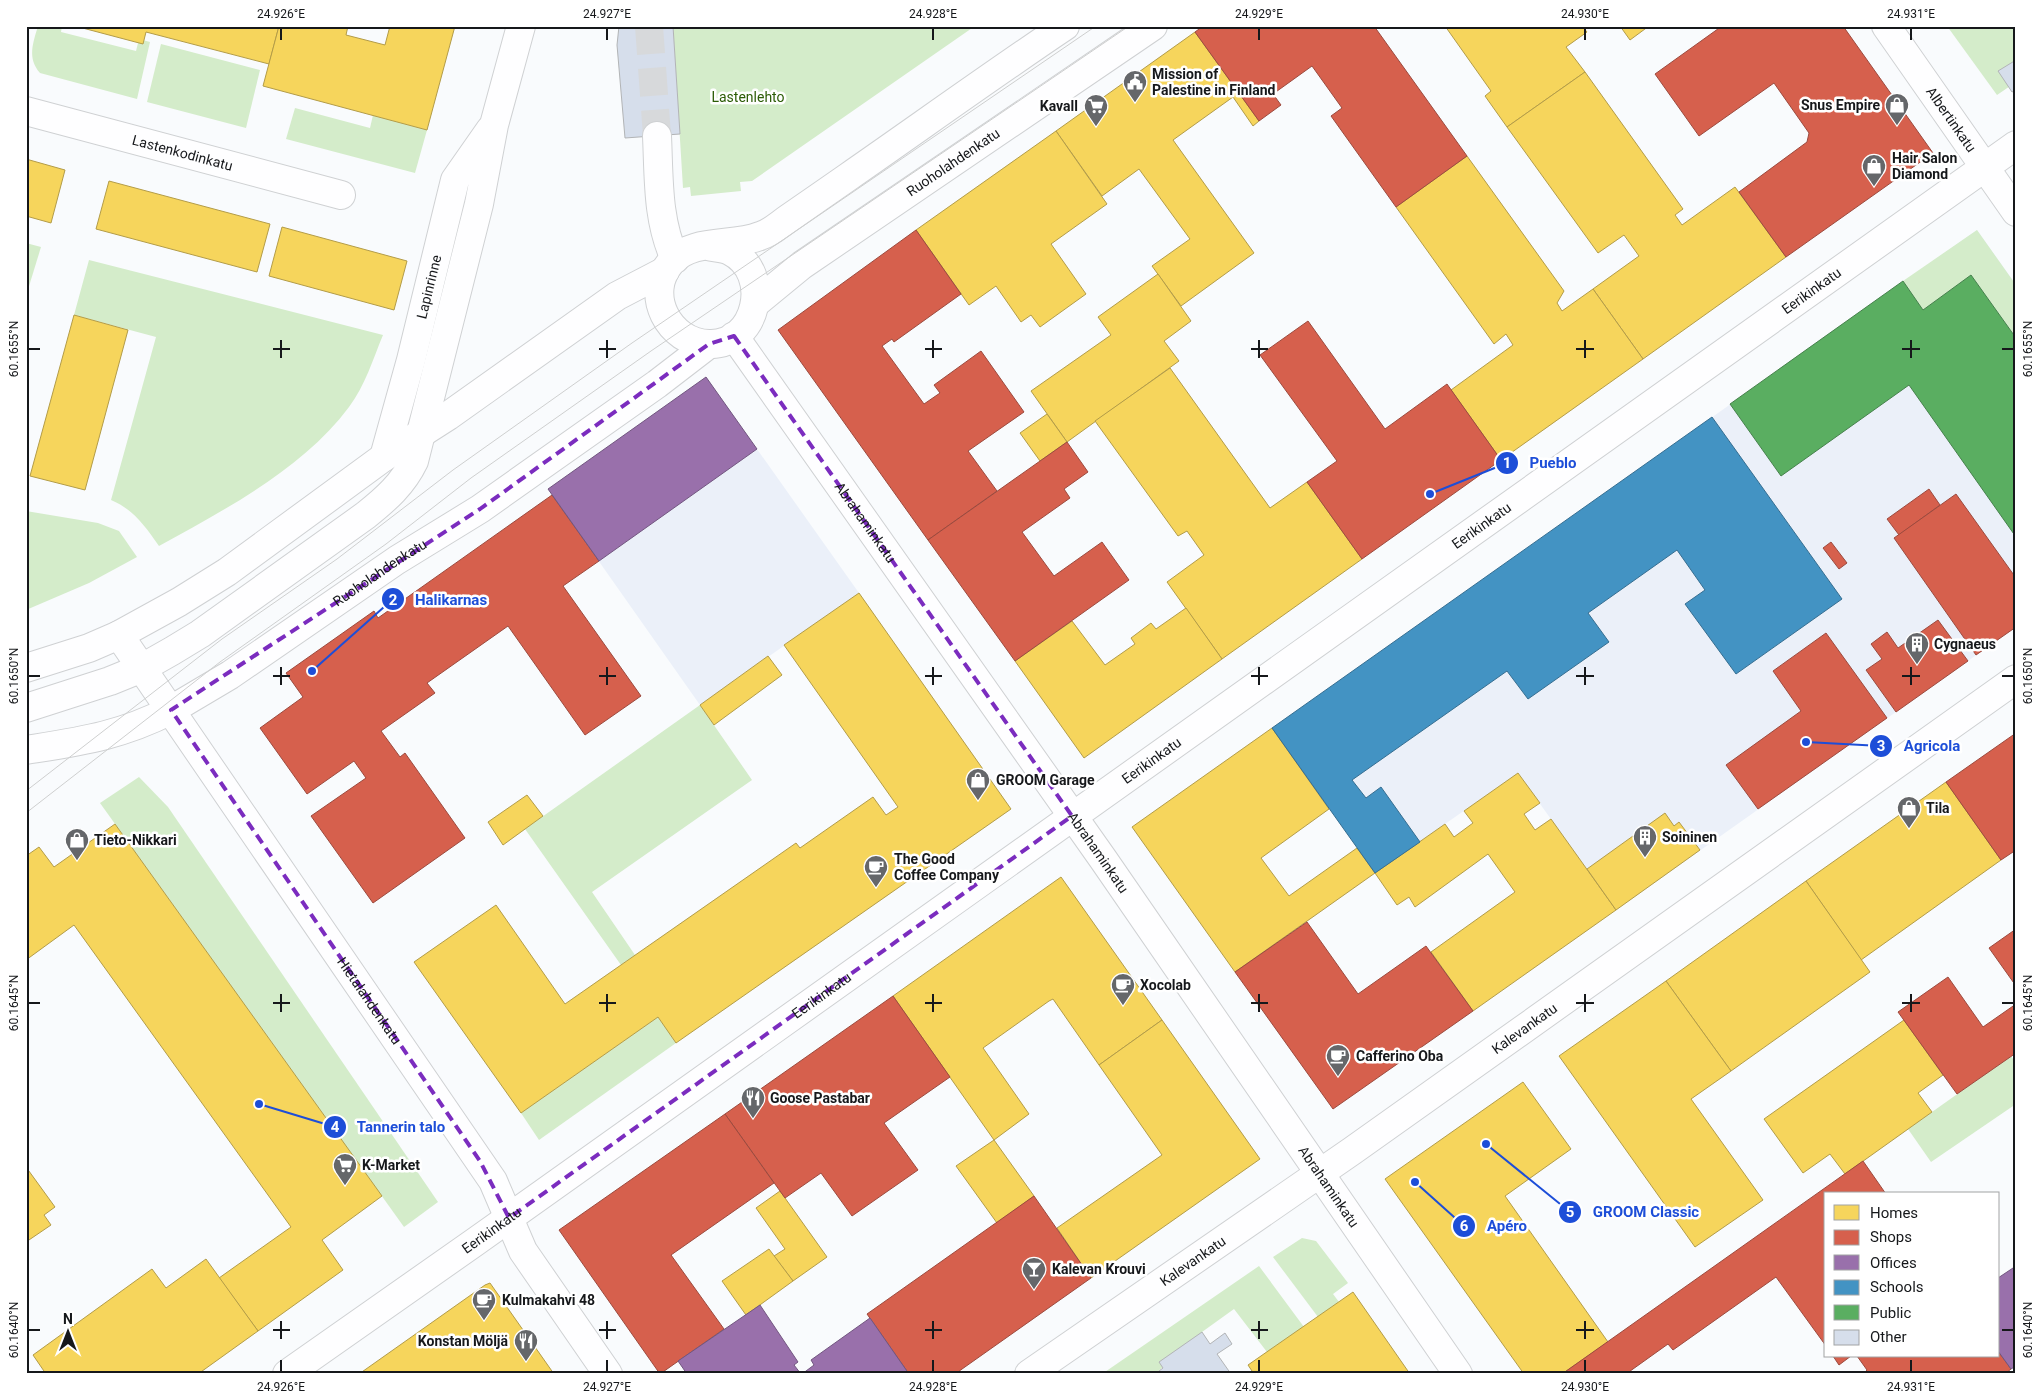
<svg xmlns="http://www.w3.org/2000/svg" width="2042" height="1400" viewBox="0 0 2042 1400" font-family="Roboto,sans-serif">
<rect width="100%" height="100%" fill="#f9fbfd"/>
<g fill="#ebf0f9">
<polygon points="1977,230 2016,285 2016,627 1616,910 1518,773 1375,873 1272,728"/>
<polygon points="706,377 859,593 700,705 548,489"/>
</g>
<g fill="#d4ecca">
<path d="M38,26H62L61,32L136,51L139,39L150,42L137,99L40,73C27,58 33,43 38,26Z"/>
<polygon points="673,26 975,26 752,181 740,182 741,191 691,196 690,187 683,188"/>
<polygon points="1947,26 2016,26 2016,82 1997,95"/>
<polygon points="161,44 260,70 246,128 147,102"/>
<polygon points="295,108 370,128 373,115 427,130 415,173 286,139"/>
<polygon points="1977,230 2016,285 2016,338 1971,275 1923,310 1903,281"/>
<polygon points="26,243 41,247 26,296"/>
<path d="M89,260L383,335C373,359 365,386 349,407C303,469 224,510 159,546C145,526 133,509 111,500L156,337L74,315Z"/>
<polygon points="26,511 98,523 119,531 137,557 89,583 26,610"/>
<polygon points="700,705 752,780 592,892 635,955 621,965 525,829"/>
<polygon points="139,777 168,807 438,1202 404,1227 100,803"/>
<polygon points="658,1017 676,1043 539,1140 521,1113"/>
<polygon points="2011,1056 2016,1063 2016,1104 1931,1162 1908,1129"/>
<polygon points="1302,1238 1316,1241 1348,1283 1333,1294 1339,1302 1318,1317 1273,1257"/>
<polygon points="1259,1266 1304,1327 1267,1352 1234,1309 1202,1332 1155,1374 1102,1374"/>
</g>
<g fill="#f6d55c" stroke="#b39c48">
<polygon points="75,26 279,26 269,64 146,32 143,44"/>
<polygon points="279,26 348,26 346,35 385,45 390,26 455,26 427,130 263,86"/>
<polygon points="1445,26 1582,26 1587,32 1566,47 1585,72 1507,127 1485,96 1491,91"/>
<polygon points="1620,26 1649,26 1630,40"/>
<polygon points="1195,32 1259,121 1253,126 1233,97 1173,140 1254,253 1181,306 1152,266 1190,239 1139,169 1102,196 1056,131"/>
<polygon points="1585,72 1683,209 1675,215 1682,225 1735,187 1786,257 1643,359 1593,289 1639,256 1624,235 1598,253 1507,127"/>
<polygon points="1056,131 1107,204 1051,244 1086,294 1040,327 1031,315 1021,322 996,286 969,305 916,230"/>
<polygon points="1467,156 1564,291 1557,303 1562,311 1593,289 1643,359 1501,460 1451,390 1513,345 1506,334 1494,344 1396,207"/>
<polygon points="26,159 65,170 51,223 26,216"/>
<polygon points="109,181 270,224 257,272 96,229"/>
<polygon points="282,227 407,261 394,310 269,276"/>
<polygon points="1158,274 1191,321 1164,341 1179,361 1067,442 1031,391 1111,335 1098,317"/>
<polygon points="74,315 128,330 85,490 30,476"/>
<polygon points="1170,368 1270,508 1307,482 1362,559 1222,659 1167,582 1204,555 1187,531 1178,536 1095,421"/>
<polygon points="1047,414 1067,442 1040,461 1020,433"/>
<polygon points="859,593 1011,809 676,1043 658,1017 521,1113 414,962 496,905 565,1004 796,843 800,848 873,797 886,815 898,807 784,645"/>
<polygon points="1186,608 1222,659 1084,758 1015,661 1072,621 1105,665 1135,644 1131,638 1151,623 1156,629"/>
<polygon points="768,656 782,675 714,725 700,705"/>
<polygon points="1272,728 1329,809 1261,858 1289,896 1357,848 1375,873 1235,972 1132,827"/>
<polygon points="1518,773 1540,803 1524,814 1535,830 1551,819 1616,910 1473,1011 1431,952 1515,892 1488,854 1415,907 1409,897 1397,905 1375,873 1445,824 1454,837 1473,823 1464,811"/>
<polygon points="1946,782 2001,860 1861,960 1806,881"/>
<polygon points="527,795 543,816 503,845 488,822"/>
<polygon points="1665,813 1674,826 1679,822 1700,850 1616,910 1587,869"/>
<polygon points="115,824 382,1196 322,1240 343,1270 258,1331 219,1278 291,1227 74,925 26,960 26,856 39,847 54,867"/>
<polygon points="1061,877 1162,1020 1099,1065 1053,999 1049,1001 983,1048 1029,1114 994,1140 893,996"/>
<polygon points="1806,881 1870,972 1731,1071 1666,981"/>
<polygon points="1666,981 1731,1071 1691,1099 1763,1200 1695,1247 1559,1056"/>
<polygon points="1162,1020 1260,1159 1091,1278 1057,1228 1162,1155 1099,1065"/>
<polygon points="1904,1020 1943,1075 1918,1093 1932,1112 1845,1174 1830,1154 1803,1173 1764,1119"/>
<polygon points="1523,1082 1571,1149 1505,1196 1608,1342 1562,1374 1524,1374 1385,1179"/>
<polygon points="994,1140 1034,1196 997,1223 956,1166"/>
<polygon points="26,1167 55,1207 44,1215 51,1225 26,1242"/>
<polygon points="780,1191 827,1257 793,1281 774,1256 785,1249 756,1208"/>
<polygon points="769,1249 793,1281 746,1315 722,1281"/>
<polygon points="206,1259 258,1331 198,1374 46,1374 33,1355 152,1269 166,1288"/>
<polygon points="490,1283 554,1374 359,1374 485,1285"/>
<polygon points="1353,1292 1410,1374 1254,1374 1248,1365"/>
</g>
<g fill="#d6604d" stroke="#9c4a3e">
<polygon points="1203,26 1374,26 1467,156 1396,207 1331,116 1342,108 1312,66 1273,94 1281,105 1259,121 1195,32"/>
<polygon points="1722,26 1843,26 1933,153 1786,257 1739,192 1807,142 1809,133 1774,83 1699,136 1655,74"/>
<polygon points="916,230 961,294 894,342 892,339 882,346 924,404 940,393 934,385 981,351 1024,412 968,451 997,491 928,540 778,330"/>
<polygon points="1308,321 1385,429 1447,384 1501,460 1362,559 1307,482 1337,461 1260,355"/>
<polygon points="1067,442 1088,472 1064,489 1070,498 1022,532 1054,576 1102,542 1129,580 1015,661 928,540"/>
<polygon points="1929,489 1940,505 1899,535 1887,519"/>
<polygon points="1956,494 2016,578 2016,627 1976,655 1894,538"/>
<polygon points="552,495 599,561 563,586 641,696 585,735 508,626 427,683 435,693 381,731 400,757 405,753 465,838 373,903 311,816 366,778 354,761 307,794 260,728 303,697 286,673 374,611 378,618"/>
<polygon points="1831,542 1847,563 1839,569 1823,548"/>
<polygon points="1938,620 1968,661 1896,712 1866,670 1882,659 1871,644 1887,632 1898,648"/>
<polygon points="1826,633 1887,718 1758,809 1726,765 1801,711 1773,671"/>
<polygon points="2016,733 2016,850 2001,860 1946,782"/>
<polygon points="1307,922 1358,994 1426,946 1473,1011 1333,1109 1235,972"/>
<polygon points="2016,929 2016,986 1989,948"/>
<polygon points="1948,977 1983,1027 2016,1004 2016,1053 1957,1094 1898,1012"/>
<polygon points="893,996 950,1077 884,1123 918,1170 852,1216 821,1173 785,1198 725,1114"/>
<polygon points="725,1114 774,1183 671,1255 724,1329 660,1374 559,1230"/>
<polygon points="1863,1161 1886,1194 1826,1194 1826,1346 1776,1277 1673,1350 1668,1344 1626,1374 1562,1374"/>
<polygon points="1034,1196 1091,1278 955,1374 909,1374 867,1314"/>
<polygon points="1998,1351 2011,1369 2005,1374 1863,1374 1867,1370 1857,1356 1998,1356"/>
<polygon points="1833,1356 1851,1356 1839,1365"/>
</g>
<g fill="#9970ab" stroke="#725680">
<polygon points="706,377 757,449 599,561 548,489"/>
<polygon points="2016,1266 2016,1366 2011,1369 1998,1351 1998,1278"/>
<polygon points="760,1305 798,1362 794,1365 801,1374 687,1374 678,1361"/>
<polygon points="870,1318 909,1374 802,1374 814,1365 811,1360"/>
</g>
<polygon fill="#4393c3" stroke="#366e91" points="1712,417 1842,599 1736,674 1685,604 1705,590 1677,550 1588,613 1609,642 1528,699 1507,671 1352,780 1366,798 1381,787 1420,842 1375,873 1272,728"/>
<polygon fill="#5aae61" stroke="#46814c" points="1971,275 2016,338 2016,537 1909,385 1781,476 1730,404 1903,281 1923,310"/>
<g fill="#d6deeb" stroke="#b2b4b6">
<polygon points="619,26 673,26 680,134 625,138 617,45"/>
<polygon points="2016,60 2016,90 2012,92 1998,71"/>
<polygon points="1202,1332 1210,1344 1225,1333 1232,1344 1217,1354 1231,1374 1155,1374 1163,1368 1159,1362"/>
</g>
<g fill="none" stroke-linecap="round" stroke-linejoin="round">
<polyline stroke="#d7d9db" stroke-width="28" stroke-dasharray="28 14" stroke-linecap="butt" points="649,26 657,136"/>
<g stroke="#cfd1d3" stroke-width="30">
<g id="minor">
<path id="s1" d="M1886,26L2016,212"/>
<path id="s2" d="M26,111L341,195"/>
<path d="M657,136C659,178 657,220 675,259"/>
<path d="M708,246C715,248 724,248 730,251C774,273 757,346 709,344C669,343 643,294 671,262C692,238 733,247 760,236C771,233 780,224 789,218C809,204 828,191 848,177C920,127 992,75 1065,26"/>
<path id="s3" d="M757,302L802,265L1153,26"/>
<path id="s4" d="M734,336L1103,859L1458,1374"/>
<path id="s5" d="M384,457L411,360L455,180L490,130"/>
<polyline points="119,635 179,602 227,572 384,457 448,416 617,296 665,271"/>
<path d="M26,708L110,681L142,668L172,651L200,634L366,515C386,499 403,484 414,461L479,204L494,125L521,26"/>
<path id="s6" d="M171,710L230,675L397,560L480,509L657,384L709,344"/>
<path id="s7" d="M287,1374L475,1242L2016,145"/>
<path id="s8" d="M1029,1374L1352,1151L2016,679"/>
</g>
</g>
<g stroke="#cfd1d3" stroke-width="30">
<g id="major">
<path id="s9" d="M26,668L89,648L119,635L493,1181L523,1251L608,1374"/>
<path d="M26,750C82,741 120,736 171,710"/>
</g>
</g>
<use href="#minor" stroke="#fefeff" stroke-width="28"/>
<use href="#major" stroke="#fefeff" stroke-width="28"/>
<g stroke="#cecfcf" stroke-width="1">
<polyline points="26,791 222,639 337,559 453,470 632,343 1096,26"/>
<polyline points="26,813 220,662 386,544 471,478 651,351 1129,26"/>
</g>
</g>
<path fill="none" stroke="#7b2cbf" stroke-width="4" stroke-dasharray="10 6" stroke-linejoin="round" d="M734,336L1072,816L509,1218L480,1161L171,710L480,509L709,344Z"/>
<path fill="none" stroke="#16181b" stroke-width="2" d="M281,28V40M607,28V40M933,28V40M1259,28V40M1585,28V40M1911,28V40M281,340V358M607,340V358M933,340V358M1259,340V358M1585,340V358M1911,340V358M28,349H40M273,349H290M599,349H616M925,349H942M1251,349H1268M1576,349H1594M1902,349H1920M2002,349H2014M281,667V685M607,667V685M933,667V685M1259,667V685M1585,667V685M1911,667V685M28,676H40M273,676H290M599,676H616M925,676H942M1251,676H1268M1576,676H1594M1902,676H1920M2002,676H2014M281,994V1012M607,994V1012M933,994V1012M1259,994V1012M1585,994V1012M1911,994V1012M28,1003H40M273,1003H290M599,1003H616M925,1003H942M1251,1003H1268M1576,1003H1594M1902,1003H1920M2002,1003H2014M281,1321V1339M607,1321V1339M933,1321V1339M1259,1321V1339M1585,1321V1339M28,1330H40M273,1330H290M599,1330H616M925,1330H942M1251,1330H1268M1576,1330H1594M2002,1330H2014M281,1360V1372M607,1360V1372M933,1360V1372M1259,1360V1372M1585,1360V1372M1911,1360V1372"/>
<defs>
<g id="civic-pin" transform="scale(1.25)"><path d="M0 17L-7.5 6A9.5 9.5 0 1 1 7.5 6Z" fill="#65676a" stroke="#fff"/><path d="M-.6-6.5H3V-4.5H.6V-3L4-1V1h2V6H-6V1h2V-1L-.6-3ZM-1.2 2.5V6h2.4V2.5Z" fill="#fff"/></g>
<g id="shop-pin" transform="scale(1.25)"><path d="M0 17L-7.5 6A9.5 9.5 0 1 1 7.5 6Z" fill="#65676a" stroke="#fff"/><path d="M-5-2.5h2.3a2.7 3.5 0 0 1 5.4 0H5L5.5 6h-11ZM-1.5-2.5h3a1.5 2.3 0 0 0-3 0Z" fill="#fff"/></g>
<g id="supermarket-pin" transform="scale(1.25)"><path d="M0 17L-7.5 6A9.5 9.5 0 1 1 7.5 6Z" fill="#65676a" stroke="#fff"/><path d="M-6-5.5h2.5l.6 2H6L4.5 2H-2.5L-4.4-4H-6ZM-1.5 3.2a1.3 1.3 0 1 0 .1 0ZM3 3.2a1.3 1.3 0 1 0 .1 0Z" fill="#fff"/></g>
<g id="building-pin" transform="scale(1.25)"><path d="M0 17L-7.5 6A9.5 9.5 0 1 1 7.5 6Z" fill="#65676a" stroke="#fff"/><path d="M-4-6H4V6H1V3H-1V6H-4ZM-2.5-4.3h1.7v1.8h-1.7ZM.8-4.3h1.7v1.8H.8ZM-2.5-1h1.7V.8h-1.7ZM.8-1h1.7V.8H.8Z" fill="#fff"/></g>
<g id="cafe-pin" transform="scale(1.25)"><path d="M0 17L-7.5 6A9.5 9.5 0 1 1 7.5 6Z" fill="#65676a" stroke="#fff"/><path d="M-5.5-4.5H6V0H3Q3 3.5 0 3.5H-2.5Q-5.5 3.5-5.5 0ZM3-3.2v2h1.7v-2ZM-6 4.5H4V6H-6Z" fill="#fff"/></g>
<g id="restaurant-pin" transform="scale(1.25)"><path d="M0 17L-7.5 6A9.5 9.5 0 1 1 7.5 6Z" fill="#65676a" stroke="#fff"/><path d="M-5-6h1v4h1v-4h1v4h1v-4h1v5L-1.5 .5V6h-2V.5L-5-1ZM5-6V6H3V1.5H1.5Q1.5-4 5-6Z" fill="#fff"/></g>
<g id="bar-pin" transform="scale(1.25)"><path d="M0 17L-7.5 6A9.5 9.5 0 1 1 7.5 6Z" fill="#65676a" stroke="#fff"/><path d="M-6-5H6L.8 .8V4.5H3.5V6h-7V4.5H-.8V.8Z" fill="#fff"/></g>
</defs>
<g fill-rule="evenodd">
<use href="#civic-pin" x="1135" y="82"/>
<use href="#shop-pin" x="1897" y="105"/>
<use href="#supermarket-pin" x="1096" y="106"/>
<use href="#shop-pin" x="1874" y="166"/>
<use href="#building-pin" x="1917" y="644"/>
<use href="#shop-pin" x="978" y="780"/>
<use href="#shop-pin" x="1909" y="808"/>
<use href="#building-pin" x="1645" y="837"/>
<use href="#shop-pin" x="77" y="840"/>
<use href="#cafe-pin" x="876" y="867"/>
<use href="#cafe-pin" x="1123" y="985"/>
<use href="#cafe-pin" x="1338" y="1056"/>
<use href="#restaurant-pin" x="753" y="1098"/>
<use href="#supermarket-pin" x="345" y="1165"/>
<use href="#bar-pin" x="1034" y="1269"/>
<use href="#cafe-pin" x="484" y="1300"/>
<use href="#restaurant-pin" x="526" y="1341"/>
</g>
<g text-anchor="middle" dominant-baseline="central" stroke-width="5" stroke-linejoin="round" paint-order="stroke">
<g font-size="14" font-weight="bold" fill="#16181b" stroke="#fff" text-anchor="start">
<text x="1152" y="74">Mission of<tspan x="1152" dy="16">Palestine in Finland</tspan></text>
<text x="1880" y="105" text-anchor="end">Snus Empire</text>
<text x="1078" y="106" text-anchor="end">Kavall</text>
<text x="1892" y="158">Hair Salon<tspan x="1892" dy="16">Diamond</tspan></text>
<text x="1934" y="644">Cygnaeus</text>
<text x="996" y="780">GROOM Garage</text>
<text x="1926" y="808">Tila</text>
<text x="1662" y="837">Soininen</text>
<text x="94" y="840">Tieto-Nikkari</text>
<text x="894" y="859">The Good<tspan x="894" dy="16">Coffee Company</tspan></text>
<text x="1140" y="985">Xocolab</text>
<text x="1356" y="1056">Cafferino Oba</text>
<text x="770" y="1098">Goose Pastabar</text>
<text x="362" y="1165">K-Market</text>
<text x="1052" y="1269">Kalevan Krouvi</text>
<text x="502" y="1300">Kulmakahvi 48</text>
<text x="508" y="1341" text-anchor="end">Konstan Möljä</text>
</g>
<g font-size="14" fill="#2c5c06" stroke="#fff">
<text x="748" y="97">Lastenlehto</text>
</g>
<g font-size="14" fill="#16181b" stroke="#fff">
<text stroke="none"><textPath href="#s1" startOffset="114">Albertinkatu</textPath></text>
<text stroke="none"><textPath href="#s2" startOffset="162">Lastenkodinkatu</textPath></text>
<text stroke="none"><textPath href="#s3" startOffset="241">Ruoholahdenkatu</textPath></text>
<text stroke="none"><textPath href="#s5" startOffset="176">Lapinrinne</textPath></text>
<text stroke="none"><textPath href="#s7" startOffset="1870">Eerikinkatu</textPath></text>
<text stroke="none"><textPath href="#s4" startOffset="228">Abrahaminkatu</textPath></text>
<text stroke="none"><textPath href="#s7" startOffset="1465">Eerikinkatu</textPath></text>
<text stroke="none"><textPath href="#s6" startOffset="250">Ruoholahdenkatu</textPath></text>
<text stroke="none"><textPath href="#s7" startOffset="1060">Eerikinkatu</textPath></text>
<text stroke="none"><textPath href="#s4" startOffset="632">Abrahaminkatu</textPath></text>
<text stroke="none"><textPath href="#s7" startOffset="655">Eerikinkatu</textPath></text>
<text stroke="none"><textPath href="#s9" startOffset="542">Hietalahdenkatu</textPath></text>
<text stroke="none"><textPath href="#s8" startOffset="604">Kalevankatu</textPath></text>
<text stroke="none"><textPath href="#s4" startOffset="1038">Abrahaminkatu</textPath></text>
<text stroke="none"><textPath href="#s7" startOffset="250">Eerikinkatu</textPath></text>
<text stroke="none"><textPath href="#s8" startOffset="199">Kalevankatu</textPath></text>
</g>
</g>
<path fill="none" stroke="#1d4ed8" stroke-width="2" d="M1430 494L1507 463M312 671L393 599M1806 742L1881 746M259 1104L335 1127M1486 1144L1570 1212M1415 1182L1464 1226"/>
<g fill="#1d4ed8" stroke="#fff" stroke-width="2">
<circle cx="1430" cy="494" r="5"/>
<circle cx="312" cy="671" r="5"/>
<circle cx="1806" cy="742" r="5"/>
<circle cx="259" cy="1104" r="5"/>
<circle cx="1486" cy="1144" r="5"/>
<circle cx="1415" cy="1182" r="5"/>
<circle cx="1507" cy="463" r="12"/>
<circle cx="393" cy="599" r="12"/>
<circle cx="1881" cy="746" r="12"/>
<circle cx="335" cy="1127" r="12"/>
<circle cx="1570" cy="1212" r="12"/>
<circle cx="1464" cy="1226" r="12"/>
</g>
<g font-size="15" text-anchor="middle" font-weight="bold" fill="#fff">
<text x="1507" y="468">1</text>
<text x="393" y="605">2</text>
<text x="1881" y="751">3</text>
<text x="335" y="1132">4</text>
<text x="1570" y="1217">5</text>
<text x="1464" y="1231">6</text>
</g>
<g font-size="15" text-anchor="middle" font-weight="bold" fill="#1d4ed8" stroke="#fff" stroke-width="5" stroke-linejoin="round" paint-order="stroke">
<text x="1553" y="468">Pueblo</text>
<text x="451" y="605">Halikarnas</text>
<text x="1932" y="751">Agricola</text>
<text x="401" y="1132">Tannerin talo</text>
<text x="1646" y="1217">GROOM Classic</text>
<text x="1507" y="1231">Apéro</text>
</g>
<rect width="2042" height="1400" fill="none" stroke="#ffffff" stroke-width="55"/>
<rect x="1824" y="1192" width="175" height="165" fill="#ffffff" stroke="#a2a3a4"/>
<rect x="1834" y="1205" width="25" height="15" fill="#f6d55c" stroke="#a2a3a4"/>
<text x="1870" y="1218" font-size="15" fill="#16181b">Homes</text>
<rect x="1834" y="1230" width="25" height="15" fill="#d6604d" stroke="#a2a3a4"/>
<text x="1870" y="1242" font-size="15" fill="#16181b">Shops</text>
<rect x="1834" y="1255" width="25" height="15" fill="#9970ab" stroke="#a2a3a4"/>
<text x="1870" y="1268" font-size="15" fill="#16181b">Offices</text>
<rect x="1834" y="1280" width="25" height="15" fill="#4393c3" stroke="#a2a3a4"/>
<text x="1870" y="1292" font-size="15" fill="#16181b">Schools</text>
<rect x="1834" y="1305" width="25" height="15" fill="#5aae61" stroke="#a2a3a4"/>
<text x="1870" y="1318" font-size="15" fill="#16181b">Public</text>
<rect x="1834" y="1330" width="25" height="15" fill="#d6deeb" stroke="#a2a3a4"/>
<text x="1870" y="1342" font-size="15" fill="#16181b">Other</text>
<g transform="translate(68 1332)" stroke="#ffffff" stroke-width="4" paint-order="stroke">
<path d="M0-4L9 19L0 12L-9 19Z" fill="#16181b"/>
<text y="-8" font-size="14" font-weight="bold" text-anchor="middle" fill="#16181b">N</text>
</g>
<rect x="28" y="28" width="1986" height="1344" fill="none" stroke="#16181b" stroke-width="2"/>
<g font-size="12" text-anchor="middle" fill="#16181b">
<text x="281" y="18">24.926°E</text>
<text x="607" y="18">24.927°E</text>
<text x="933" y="18">24.928°E</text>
<text x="1259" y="18">24.929°E</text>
<text x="1585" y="18">24.930°E</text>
<text x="1911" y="18">24.931°E</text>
<text transform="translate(14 349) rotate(-90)" y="4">60.1655°N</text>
<text transform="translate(2028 349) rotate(-90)" y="4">60.1655°N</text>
<text transform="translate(14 676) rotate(-90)" y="4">60.1650°N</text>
<text transform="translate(2028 676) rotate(-90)" y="4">60.1650°N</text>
<text transform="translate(14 1003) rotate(-90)" y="4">60.1645°N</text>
<text transform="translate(2028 1003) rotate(-90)" y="4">60.1645°N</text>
<text transform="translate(14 1330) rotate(-90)" y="4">60.1640°N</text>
<text transform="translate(2028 1330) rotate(-90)" y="4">60.1640°N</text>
<text x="281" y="1391">24.926°E</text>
<text x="607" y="1391">24.927°E</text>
<text x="933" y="1391">24.928°E</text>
<text x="1259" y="1391">24.929°E</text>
<text x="1585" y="1391">24.930°E</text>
<text x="1911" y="1391">24.931°E</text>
</g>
</svg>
